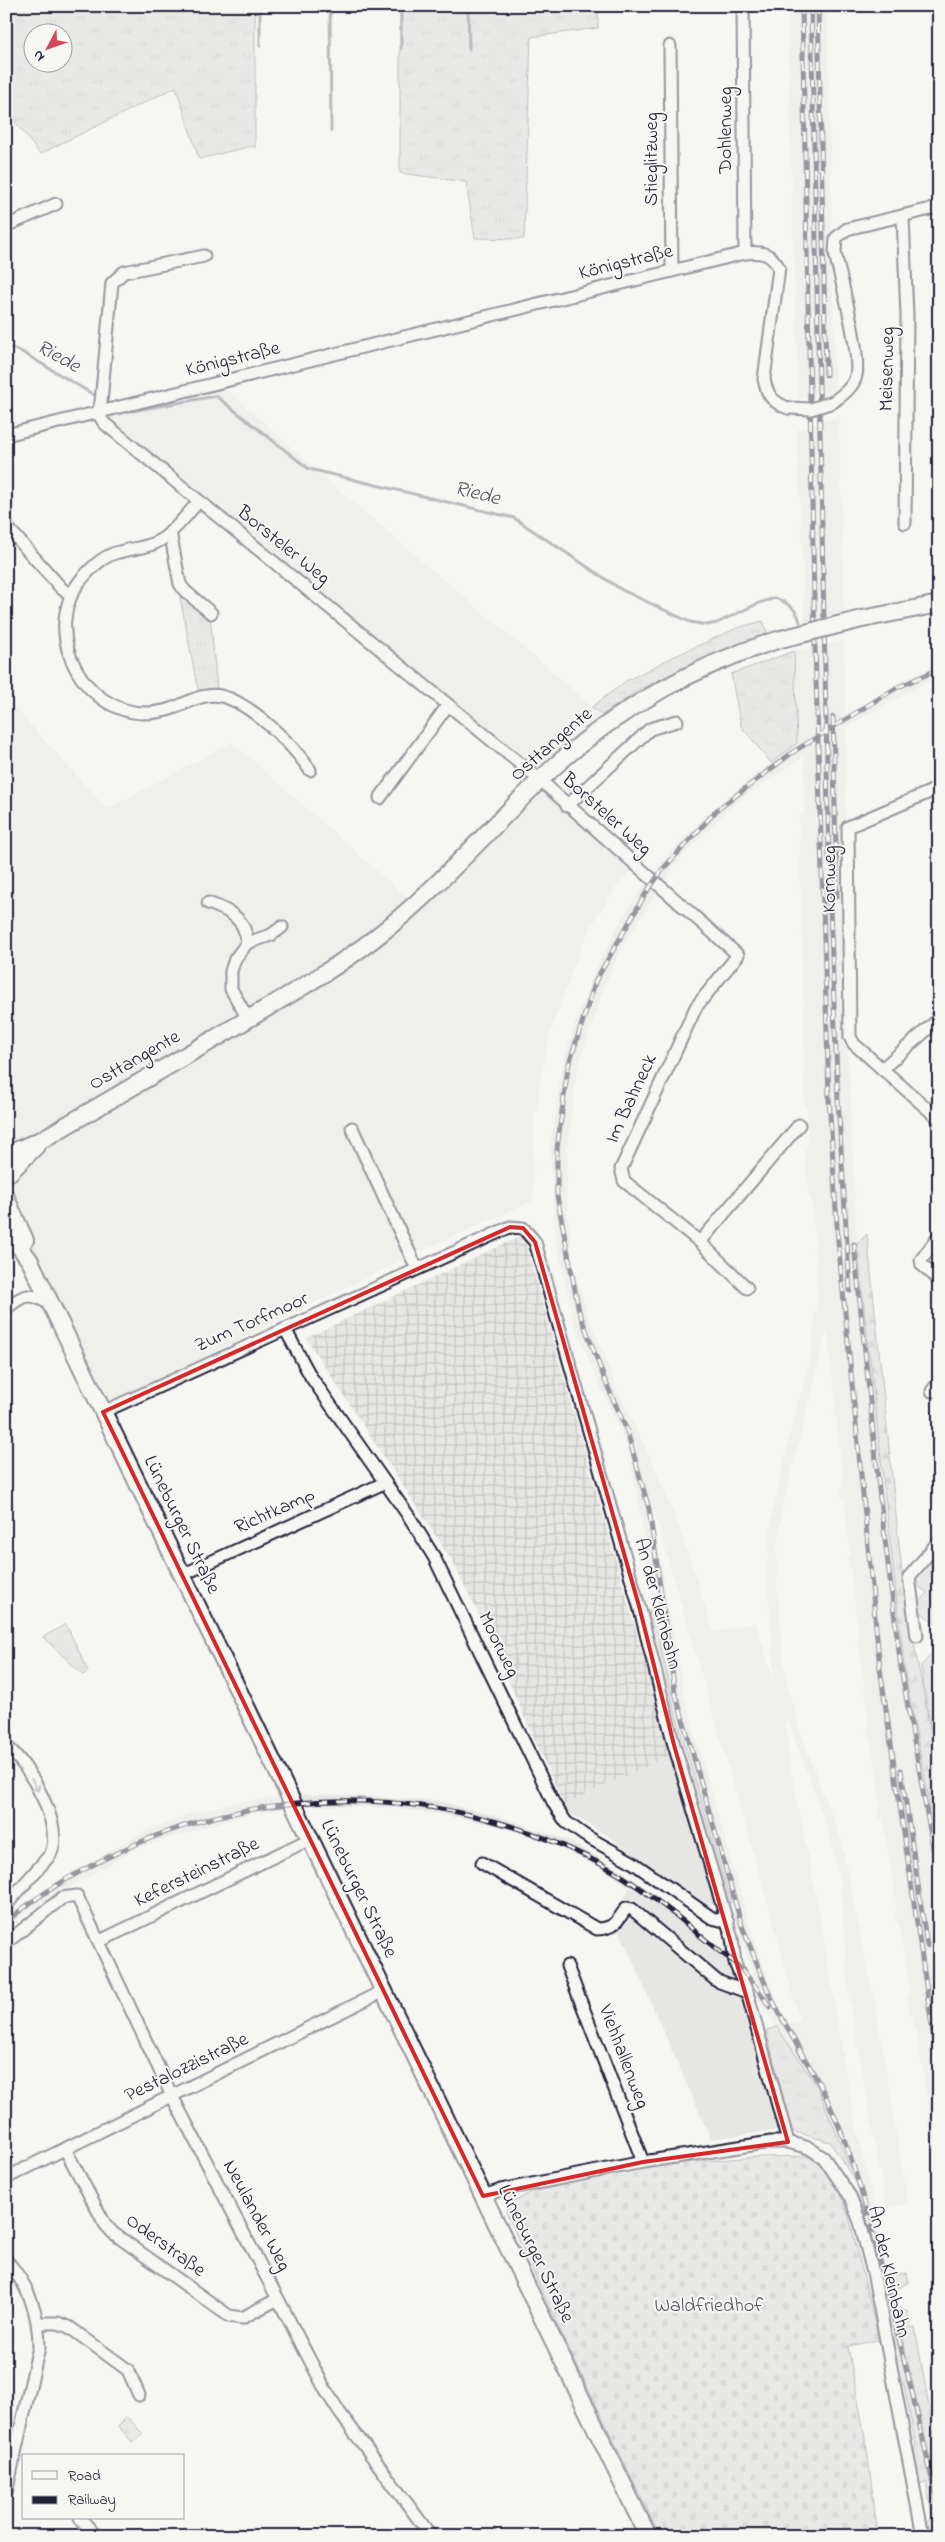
<svg xmlns="http://www.w3.org/2000/svg" width="945" height="2542" viewBox="0 0 945 2542" font-family="'Indie Flower',sans-serif">
<defs>
<pattern id="industrial-grid" width="8" height="8" patternUnits="userSpaceOnUse" patternTransform="scale(1.25)"><rect width="8" height="8" fill="#e6e6e4"/><path d="M0 4h8M4 0v8" fill="none" stroke="#c5c5c4"/></pattern>
<pattern id="grass-tufts" width="24" height="20" patternUnits="userSpaceOnUse" patternTransform="scale(1.25)"><rect width="24" height="20" fill="#d7d7d7"/><path d="M3 7l-1-3M5 7V3M7 7l1-3M15 17l-1-3M17 17v-4M19 17l1-3" fill="none" stroke="#b8b8b9"/></pattern>
<pattern id="forest-firs" width="22" height="20" patternUnits="userSpaceOnUse" patternTransform="scale(1.25)"><rect width="22" height="20" fill="#d7d7d7"/><path d="M5 1l3.5 6h-7zM16 11l3.5 6h-7z" fill="#b8b8b9"/></pattern>
<pattern id="cemetery-stones" width="16" height="16" patternUnits="userSpaceOnUse" patternTransform="scale(1.25)"><rect width="16" height="16" fill="#d7d7d7"/><path d="M2 7V4a2 2 0 0 1 4 0v3zM10 15v-3a2 2 0 0 1 4 0v3z" fill="#b8b8b9"/></pattern>
</defs>
<rect width="100%" height="100%" fill="#f6f6f2"/>
<filter id="ink" filterUnits="userSpaceOnUse"><feTurbulence type="fractalNoise" baseFrequency=".02" numOctaves="2"/><feDisplacementMap in="SourceGraphic" scale="10" xChannelSelector="R" yChannelSelector="G"/><feConvolveMatrix kernelMatrix="1 2 1 2 8 2 1 2 1" color-interpolation-filters="sRGB"/></filter>
<g filter="url(#ink)">
<g fill="#e6e6e4" fill-rule="evenodd">
<polygon points="788,6 827,6 835,391 799,399 793,239"/>
<polygon points="220,383 341,492 611,722 540,780 633,869 613,891 590,928 573,968 548,1038 534,1122 533,1201 425,1249 98,1409 6,1228 6,1196 12,1182 6,1164 6,698 107,809 232,742 414,904 540,780 98,413"/>
<polygon points="839,416 844,613 805,622 797,430"/>
<path d="M844,641L846,714L915,674L939,664V676L852,723L846,729V834L847,1036L857,1244L905,1674L939,1853V2168L936,2165L934,2157L936,2153L928,2120L930,2116L916,2029L913,2026L907,1996L910,1992L899,1923L895,1920L894,1912L897,1908L883,1820L879,1818L878,1810L881,1806L871,1739L868,1736L866,1728L869,1725L860,1649L857,1646L856,1638L858,1635L851,1569L848,1566L847,1558L850,1555L845,1501L841,1496L840,1488L843,1485L837,1419L834,1416L833,1408L836,1404L827,1330L783,1505L777,1549V1587L784,1665L789,1692L801,1734L841,1840L867,1970L874,1995L908,2204L886,2208L849,1996L840,1883L830,1836L786,1715L790,1767L822,1927L850,2097L939,2499V2519L857,2184L817,2086L759,2002L736,1978L778,2130L711,2139L622,1937L611,1922L630,1887L606,1871L556,1845L500,1826L435,1813L386,1807L299,1805L242,1816L138,1848L27,1912L6,1929V1917L48,1887L139,1834L191,1813L235,1802L298,1795H340L438,1801L500,1817L567,1840L624,1872L686,1919L757,1984L746,1954L663,1664L637,1493L627,1446L592,1368L573,1319L556,1239L550,1150L562,1067L574,1025L594,973L622,918L651,874L689,832L721,801L797,743L794,651ZM804,757V811L799,817L802,954L800,957L804,1006V1103L807,1107L808,1146L805,1150L809,1197L812,1201L815,1244L813,1248L816,1260L817,1301L809,1363L791,1429L771,1520L767,1572L774,1678L755,1622L714,1633L679,1527L651,1459L620,1396L586,1310L573,1264L566,1195L567,1150L577,1069L606,982L622,947L676,863L728,809L762,784ZM649,1494L768,1903L800,2021L789,2024L779,2006L752,1934L683,1691Z"/>
<polygon points="671,1754 714,1898 713,1904 708,1906 702,1905 605,1834 569,1813 564,1805"/>
</g>
<polygon fill="url(#industrial-grid)" points="523,1235 671,1754 564,1805 479,1615 451,1559 306,1338"/>
<g fill="url(#grass-tufts)" stroke="#7c7c89" fill-rule="evenodd">
<path d="M6,6H255V148L252,146L199,159L176,87L40,154L6,110ZM62,32V62H32V32Z"/>
<polygon points="400,6 598,6 598,28 531,37 524,239 475,238 466,182 400,173"/>
<polygon points="180,597 189,597 210,614 217,689 198,690"/>
<polygon points="763,621 769,638 678,671 640,689 602,715 592,707 626,681 671,658 737,628"/>
<polygon points="794,651 797,743 771,763 741,726 731,674"/>
<polygon points="651,1604 675,1711 731,1903 726,1901 660,1671 648,1623"/>
<polygon points="66,1624 88,1671 83,1675 43,1637"/>
<polygon points="777,2027 817,2086 857,2184 830,2142 792,2131 766,2030"/>
<path d="M907,2273L909,2282L899,2288C894,2299 897,2308 908,2312L911,2328L915,2327L939,2465V2499L888,2275Z"/>
<polygon points="887,2302 915,2411 939,2518 939,2532 932,2531 926,2524 932,2517 926,2481 919,2485 914,2450 916,2446 904,2385 900,2382 882,2303"/>
<polygon points="127,2417 143,2434 133,2443 118,2426"/>
</g>
<polygon fill="url(#forest-firs)" stroke="#7c7c89" points="867,1234 903,1583 934,1750 939,1753 939,1853 905,1674 857,1244"/>
<path fill="url(#cemetery-stones)" stroke="#7c7c89" d="M807,2156C829,2165 841,2195 849,2217L879,2340L848,2346L867,2449L878,2536H660L558,2326L506,2212L510,2203L532,2192L646,2166L754,2157Z"/>
<g fill="#d7d7d7" stroke="#7c7c89">
<polygon points="939,1550 939,1627 916,1608 927,1593 913,1582"/>
<polygon points="939,1645 939,1753 934,1751 921,1666"/>
</g>
<g fill="none" stroke-linecap="round" stroke-linejoin="round">
<g stroke="#757583" stroke-width="3">
<polyline points="260,6 260,46"/>
<polyline points="330,6 331,131"/>
<polyline points="401,6 401,48"/>
<polyline points="468,6 469,49"/>
<polyline points="6,346 22,352 94,395"/>
<path d="M132,411L216,396L309,469L514,518L622,590L690,622L707,625L717,623L759,603L775,598C788,603 797,609 800,622"/>
</g>
<g stroke="#22223b" stroke-width="15">
<g id="minor">
<polyline points="743,6 745,253"/>
<polyline points="670,46 672,271"/>
<polyline points="903,216 907,316 905,523"/>
<polyline points="6,226 56,204"/>
<polyline points="204,256 124,272 112,283 101,402 98,413 104,423 540,780 738,955 696,1007 621,1169 624,1181 700,1242 747,1288"/>
<path d="M833,402C842,395 853,388 856,376C861,352 841,280 835,253L836,238L847,229L939,207"/>
<path d="M6,435L745,253C761,251 771,253 779,268L764,379C767,395 772,402 788,408"/>
<path d="M199,501C188,513 176,530 162,539C150,548 133,548 119,552C104,555 89,570 80,581C65,600 61,626 68,650C81,691 118,721 163,711C183,707 199,692 221,696C251,703 293,745 310,770"/>
<polyline points="8,528 62,589 71,594"/>
<polyline points="170,532 180,584 185,591 211,613"/>
<polyline points="939,788 848,827 850,1037 854,1044 939,1119"/>
<polyline points="380,798 448,705"/>
<polyline points="567,806 650,729 677,721"/>
<path d="M208,903C228,910 246,918 247,943"/>
<polyline points="248,1019 231,989 231,971 235,959 247,943 271,935 282,927"/>
<polyline points="882,1069 939,1019"/>
<polyline points="352,1128 417,1269"/>
<polyline points="939,1236 921,1260 922,1265 939,1280"/>
<polyline points="700,1242 799,1125"/>
<path d="M6,1309C24,1293 30,1292 50,1304"/>
<polyline points="285,1329 311,1377 410,1518 434,1557 554,1804 566,1822 584,1835 632,1862 712,1918 728,1922"/>
<polyline points="932,1391 939,1382"/>
<polyline points="103,1412 510,1227 523,1228 535,1242 639,1606 674,1745 732,1938 735,1963 747,1992 788,2142"/>
<polyline points="182,1575 384,1483"/>
<polyline points="917,1636 909,1577 939,1541"/>
<path d="M6,1746C29,1764 65,1827 50,1855L6,1905"/>
<path d="M482,1863L597,1929C613,1929 618,1921 626,1908L632,1909L717,1981L747,1992"/>
<polyline points="100,1941 310,1839"/>
<polyline points="6,1943 62,1898 77,1896 172,2096 326,2391 340,2413 431,2536"/>
<polyline points="567,1966 643,2162"/>
<polyline points="65,2149 105,2224 113,2233 229,2316 242,2318 278,2299"/>
<polyline points="6,2178 383,1991"/>
<polyline points="483,2196 501,2190 643,2162 771,2142 788,2142 809,2148 824,2158 850,2196 860,2222 874,2277 923,2536"/>
<path d="M6,2260C29,2286 39,2313 39,2347L6,2493"/>
<polyline points="39,2323 58,2323 69,2327 128,2370 139,2395"/>
<polyline points="80,2518 96,2536"/>
</g>
</g>
<g stroke="#22223b" stroke-width="20">
<g id="secondary">
<polyline points="862,619 939,604"/>
<path d="M6,1155L43,1139C108,1101 173,1063 238,1025C285,997 332,971 375,938C441,887 494,822 555,766C619,708 698,664 781,639"/>
<polyline points="10,1172 36,1146"/>
<polyline points="6,1198 25,1240"/>
<polyline points="6,1228 30,1261 648,2536"/>
</g>
</g>
<use href="#minor" stroke="#f6f6f2" stroke-width="11"/>
<use href="#secondary" stroke="#f6f6f2" stroke-width="16"/>
<g stroke="#22223b" stroke-width="5">
<g id="rail">
<polyline points="802,6 815,647 829,1098 838,1241 880,1668 939,2075"/>
<polyline points="811,6 829,859"/>
<polyline points="818,6 826,375"/>
<polyline points="833,717 837,897"/>
<polyline points="829,884 838,1100 850,1291"/>
<polyline points="854,1244 880,1499 901,1668 939,1881"/>
<polyline points="901,1770 927,1946"/>
<path d="M6,1922C41,1892 82,1869 123,1850C279,1777 466,1786 615,1872C634,1883 651,1896 668,1909C685,1922 701,1937 718,1950C723,1955 730,1958 735,1963C748,1975 760,1992 770,2007"/>
<path d="M799,2050C845,2118 864,2199 884,2277C903,2354 922,2432 939,2510"/>
<polyline points="803,2056 770,1996 742,1926 675,1692 649,1509 627,1431 604,1378 579,1311 557,1196 557,1148 568,1067 596,980 646,893 663,869 717,810 793,752 896,688 939,669"/>
</g>
</g>
<use href="#rail" stroke="#f6f6f2" stroke-width="3" stroke-dasharray="9" stroke-linecap="butt"/>
<g stroke="#22223b" stroke-width="15" stroke-linecap="butt">
<polyline id="minor-bridge" points="788,408 811,409 833,402"/>
</g>
<g stroke="#22223b" stroke-width="20" stroke-linecap="butt">
<polyline id="secondary-bridge" points="781,639 862,619"/>
</g>
<use href="#minor-bridge" stroke="#f6f6f2" stroke-width="11"/>
<use href="#secondary-bridge" stroke="#f6f6f2" stroke-width="16"/>
</g>
<defs><path id="oneway-shaft" d="M-6 0H5M1.5-3L5.5 0L1.5 3" fill="none" stroke-width="1.6" stroke-linecap="round" stroke-linejoin="round" transform="scale(1.25)"/></defs>
<use stroke="#9797a0" href="#oneway-shaft" transform="translate(35 1785) rotate(60)"/>
</g>
<path d="M0 0H945V2542H0ZM510,1227L523,1228L535,1242L639,1606L674,1745L788,2142L643,2162L483,2196L103,1412Z" fill="#f6f6f2" fill-opacity=".55" fill-rule="evenodd"/>
<path fill="none" stroke="#d62828" stroke-width="4" stroke-linejoin="round" d="M510,1227L523,1228L535,1242L639,1606L674,1745L788,2142L643,2162L483,2196L103,1412Z"/>
<g text-anchor="middle" dominant-baseline="central" stroke-width="4" stroke-linejoin="round" paint-order="stroke">
<g font-size="20" fill="#22223b" stroke="#f6f6f2">
<text transform="translate(726 130) rotate(-90)">Dohlenweg</text>
<text transform="translate(652 159) rotate(-90)">Stieglitzweg</text>
<text transform="translate(626 263) rotate(-14)">Königstraße</text>
<text transform="translate(233 360) rotate(-14)">Königstraße</text>
<text transform="translate(888 369) rotate(-89)">Meisenweg</text>
<text transform="translate(283 546) rotate(39)">Borsteler Weg</text>
<text transform="translate(552 745) rotate(-41)">Osttangente</text>
<text transform="translate(606 815) rotate(42)">Borsteler Weg</text>
<text transform="translate(830 879) rotate(-90)">Kornweg</text>
<text transform="translate(135 1061) rotate(-30)">Osttangente</text>
<text transform="translate(632 1099) rotate(-65)">Im Bahneck</text>
<text transform="translate(252 1323) rotate(-24)">Zum Torfmoor</text>
<text transform="translate(275 1512) rotate(-24)">Richtkamp</text>
<text transform="translate(181 1525) rotate(64)">Lüneburger Straße</text>
<text transform="translate(657 1604) rotate(75)">An der Kleinbahn</text>
<text transform="translate(498 1645) rotate(64)">Moorweg</text>
<text transform="translate(197 1873) rotate(-26)">Kefersteinstraße</text>
<text transform="translate(358 1889) rotate(64)">Lüneburger Straße</text>
<text transform="translate(623 2057) rotate(69)">Viehhallenweg</text>
<text transform="translate(187 2068) rotate(-26)">Pestalozzistraße</text>
<text transform="translate(256 2216) rotate(62)">Neulander Weg</text>
<text transform="translate(165 2246) rotate(36)">Oderstraße</text>
<text transform="translate(535 2254) rotate(64)">Lüneburger Straße</text>
<text transform="translate(888 2272) rotate(77)">An der Kleinbahn</text>
</g>
<g font-size="20" fill="#4f4f62" stroke="#f6f6f2">
<text x="709" y="2306">Waldfriedhof</text>
</g>
<g font-size="21" font-style="italic" fill="#535365" stroke="#f6f6f2">
<text transform="translate(58 357) rotate(29)">Riede</text>
<text transform="translate(477 494) rotate(14)">Riede</text>
</g>
</g>
<rect width="945" height="2542" fill="none" stroke="#f6f6f2" stroke-width="25"/>
<rect x="12" y="12" width="920" height="2517" fill="none" stroke="#22223b" stroke-width="2" filter="url(#ink)"/>
<rect x="22" y="2454" width="162" height="65" fill="#f6f6f2" stroke="#a1a1a9"/>
<rect x="32" y="2471" width="25" height="8" fill="#f6f6f2" stroke="#a1a1a9"/>
<text x="68" y="2480" font-size="15" fill="#22223b">Road</text>
<rect x="32" y="2496" width="25" height="8" fill="#22223b" stroke="#a1a1a9"/>
<text x="68" y="2504" font-size="15" fill="#22223b">Railway</text>
<g transform="translate(48 48) rotate(229)"><circle r="24" fill="#f6f6f2" stroke="#a1a1a9"/>
<path d="M0-4L9 19L0 12L-9 19Z" fill="#d1495b"/>
<text y="-8" font-size="14" font-weight="bold" text-anchor="middle" fill="#22223b">N</text>
</g>
</svg>
